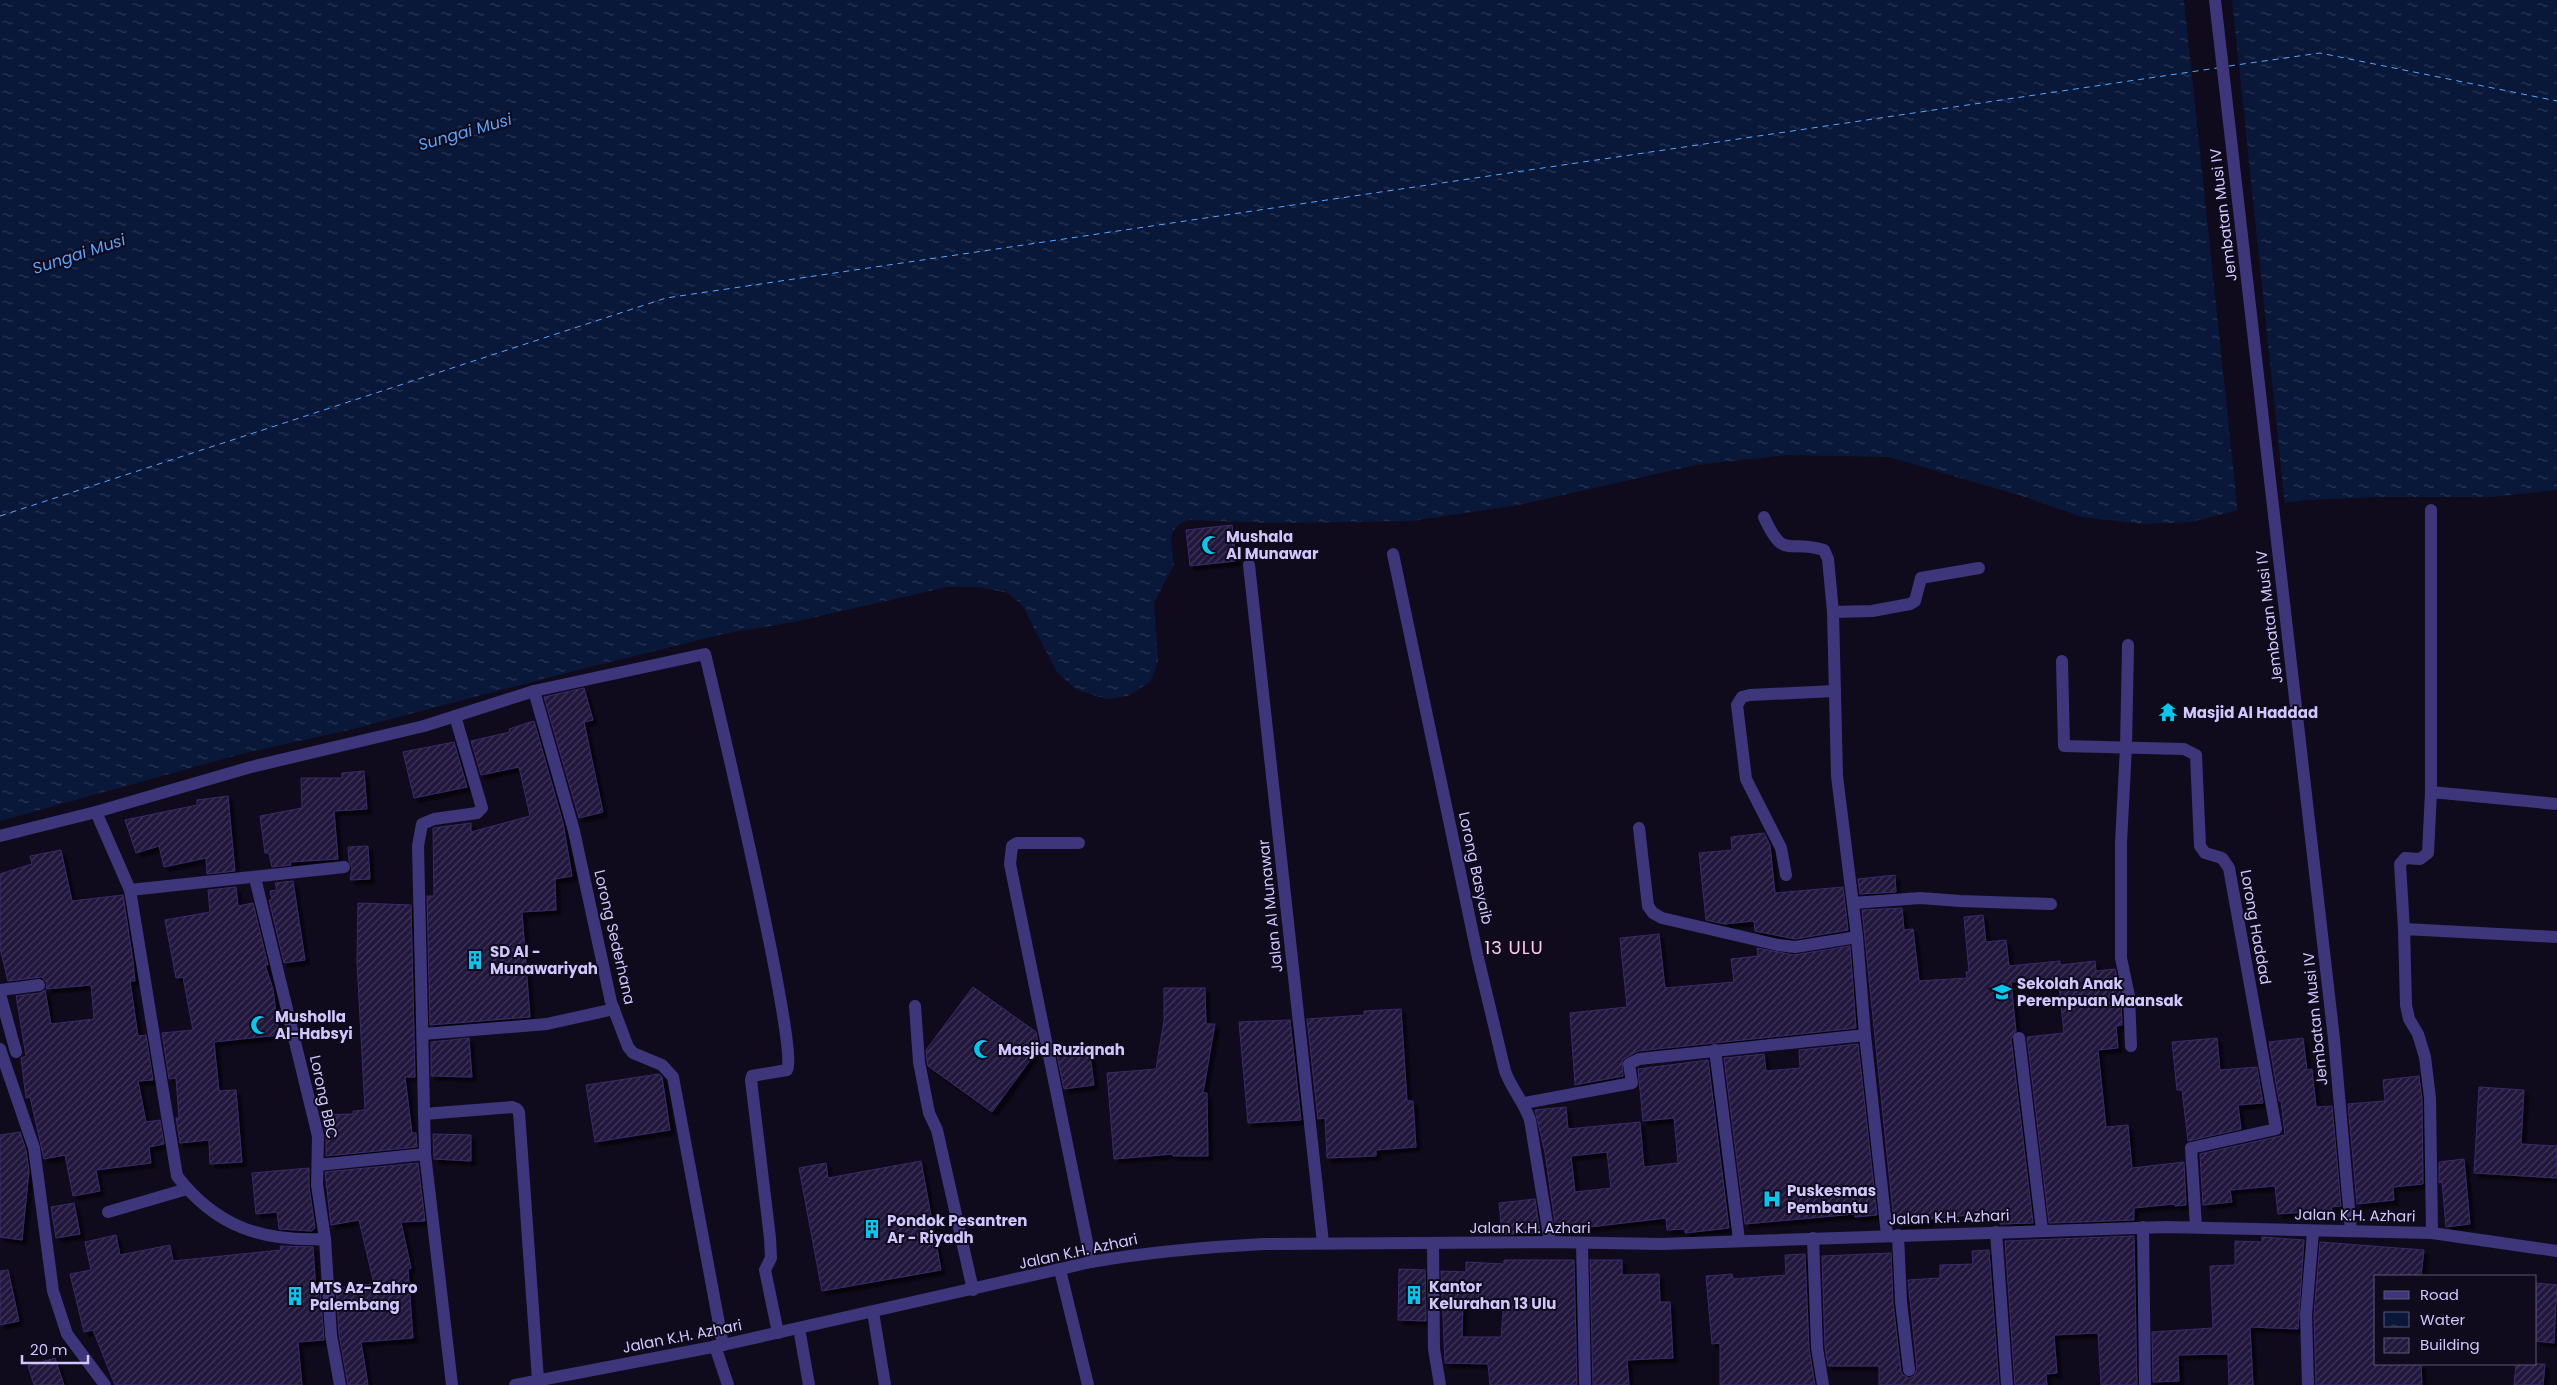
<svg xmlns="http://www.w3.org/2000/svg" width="2557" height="1385" viewBox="0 0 2557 1385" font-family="Poppins,sans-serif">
<defs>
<pattern id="water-ripples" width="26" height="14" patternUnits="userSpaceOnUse" patternTransform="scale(1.25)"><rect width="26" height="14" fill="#091738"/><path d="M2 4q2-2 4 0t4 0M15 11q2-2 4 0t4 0" fill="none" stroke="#2c3756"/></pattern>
<pattern id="building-hatch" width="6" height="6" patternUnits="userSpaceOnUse" patternTransform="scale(1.25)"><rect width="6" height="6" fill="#21183d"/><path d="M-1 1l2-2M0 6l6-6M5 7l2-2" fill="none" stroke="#40385a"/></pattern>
<filter id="shadow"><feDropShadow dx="4.5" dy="4.5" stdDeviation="1" flood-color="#0009"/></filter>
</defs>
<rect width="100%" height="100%" fill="#0f0b1c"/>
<polygon fill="url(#water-ripples)" points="0,0 2557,0 2557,490 2493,497 2376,497 2307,500 2247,508 2191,522 2142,524 2082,517 2028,498 1889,457 1788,455 1696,465 1518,505 1412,521 1273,523 1189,520 1179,524 1173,531 1171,540 1174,565 1154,603 1158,662 1150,682 1128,696 1107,699 1077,690 1057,672 1022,605 1008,593 980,587 947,587 794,622 723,634 570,672 353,729 245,753 0,821"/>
<polygon fill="#0f0b1c" points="2184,0 2232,0 2285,506 2238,513"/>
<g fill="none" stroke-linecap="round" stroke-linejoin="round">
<g stroke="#56a5fe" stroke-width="1" stroke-dasharray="6 5" stroke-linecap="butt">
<polyline points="2229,66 2320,53 2557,101"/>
<polyline points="0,516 666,298 2217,68"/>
</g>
</g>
<g fill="url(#building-hatch)" stroke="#3a2a69" fill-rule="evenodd" filter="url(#shadow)">
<polygon points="1232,525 1236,561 1190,566 1186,530"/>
<polygon points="584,688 593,720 584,722 603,812 579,818 544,697"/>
<polygon points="534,721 563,823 572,876 555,879 556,910 522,912 530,1017 430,1025 427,896 434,896 433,828 471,823 471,832 530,816 519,767 481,775 471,741 510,732 509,729"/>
<polygon points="454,742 467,787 414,798 403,752"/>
<polygon points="364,771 367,809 334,811 338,859 290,862 291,865 272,867 269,853 265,853 260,816 302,808 301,778 342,778 342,773"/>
<polygon points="228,796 235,871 207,874 206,858 164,867 159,846 136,853 125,820 197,805 197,800"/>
<polygon points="1764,833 1770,845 1775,893 1843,887 1848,930 1795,939 1755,931 1754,921 1724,924 1706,920 1699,853 1732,850 1731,837"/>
<polygon points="368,846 370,879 350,880 352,867 349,861 348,847"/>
<polygon points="61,850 72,901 123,895 133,961 135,981 130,981 138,1036 146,1035 153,1080 138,1081 146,1122 160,1120 164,1144 149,1147 151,1163 96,1170 100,1191 73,1196 65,1155 44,1159 30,1097 26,1098 21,1058 26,1056 16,996 40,993 45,990 51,1024 94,1019 91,985 46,989 47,983 42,977 8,981 0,948 0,874 32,864 30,856"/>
<polygon points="1895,875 1896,892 1860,894 1858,879"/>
<polygon points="293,881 305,960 284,963 269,900 272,900 270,891 277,890 275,883"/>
<polygon points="236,887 238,906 253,903 268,965 265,965 273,989 279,1035 214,1042 219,1091 236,1090 242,1162 210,1164 209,1140 180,1143 176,1118 179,1118 176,1078 169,1079 162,1033 193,1030 183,977 176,978 165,920 210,912 208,890"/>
<polygon points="358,903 411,905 415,1077 405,1077 412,1133 416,1133 417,1147 326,1156 326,1136 322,1115 353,1114 353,1111 365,1110 357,962"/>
<polygon points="1902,908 1904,930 1913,929 1919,981 1967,978 1966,972 1969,972 1964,917 1983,915 1986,942 2006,940 2009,966 2060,961 2060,965 2095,961 2096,971 2115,969 2121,997 2122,1025 2116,1026 2118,1048 2098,1050 2106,1127 2128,1125 2132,1168 2184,1162 2186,1205 2175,1206 2174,1204 2134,1208 2134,1220 2049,1223 2027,1037 2064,1033 2058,978 2011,982 2016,1031 2011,1039 2033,1223 2000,1224 1999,1212 1928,1219 1928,1222 1898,1225 1896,1213 1893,1213 1862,910"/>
<polygon points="1659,934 1665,988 1734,982 1731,959 1758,956 1757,948 1794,955 1850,946 1856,1028 1638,1051 1622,1060 1623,1076 1575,1085 1570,1013 1627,1007 1620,938"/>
<polygon points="973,987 1036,1032 1039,1048 992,1112 928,1066 927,1061 926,1050"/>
<polygon points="1164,988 1205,988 1206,1024 1215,1024 1203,1093 1207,1093 1208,1156 1173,1156 1173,1154 1114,1159 1107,1073 1156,1069 1164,1020"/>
<polygon points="1401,1009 1407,1101 1413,1101 1416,1147 1376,1150 1376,1156 1327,1158 1325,1118 1318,1119 1307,1019 1364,1015 1364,1011"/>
<polygon points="1290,1020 1301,1120 1248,1123 1239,1022"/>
<polygon points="469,1038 472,1077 431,1076 431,1042"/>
<polygon points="2217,1038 2220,1070 2257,1067 2263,1103 2238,1105 2241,1129 2188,1141 2182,1090 2177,1090 2172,1042"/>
<polygon points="2303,1038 2307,1070 2312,1069 2316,1107 2332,1106 2341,1206 2331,1207 2332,1210 2278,1214 2275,1186 2230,1190 2232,1202 2203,1205 2200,1154 2285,1135 2281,1101 2279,1101 2269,1042"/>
<polygon points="1858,1044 1877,1215 1855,1217 1855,1214 1745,1224 1724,1058 1764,1054 1766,1071 1800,1068 1799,1050"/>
<polygon points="1089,1047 1094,1085 1064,1089 1056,1051"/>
<path d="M1708,1060L1729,1228L1685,1233V1229L1667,1230L1666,1218L1556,1231L1545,1153L1535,1110L1566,1107L1568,1129L1640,1122L1644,1167L1678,1163L1674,1118L1643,1121L1638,1069ZM1607,1152L1611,1188L1575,1192L1571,1156Z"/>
<polygon points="659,1074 662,1077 670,1130 595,1142 586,1085"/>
<polygon points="2419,1076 2422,1099 2423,1184 2393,1187 2394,1200 2357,1204 2348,1104 2385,1101 2383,1080"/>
<polygon points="2479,1087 2524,1090 2521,1144 2557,1146 2557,1178 2474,1173"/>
<polygon points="20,1132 26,1150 29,1171 22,1240 0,1237 0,1135"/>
<polygon points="433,1134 471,1135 471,1161 434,1159"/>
<polygon points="2464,1159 2470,1224 2446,1227 2442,1182 2439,1183 2439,1162"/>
<polygon points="921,1161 941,1270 822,1291 799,1168 826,1163 828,1178"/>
<polygon points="418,1163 425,1221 401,1222 411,1268 408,1269 413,1338 361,1342 368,1385 348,1385 339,1334 336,1288 374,1284 359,1220 331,1225 325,1172"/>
<polygon points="309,1168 309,1186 315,1228 312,1231 279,1229 277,1212 256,1214 252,1173"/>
<polygon points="1535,1199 1540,1233 1502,1234 1499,1203"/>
<polygon points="74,1203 80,1234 56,1238 51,1207"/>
<polygon points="116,1235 120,1255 170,1245 173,1261 281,1250 280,1246 313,1247 316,1290 320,1290 324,1340 298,1342 302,1385 115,1385 93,1330 84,1332 70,1274 91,1270 85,1242"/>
<polygon points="2134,1236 2137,1385 2101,1385 2098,1333 2054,1335 2057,1373 2046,1374 2047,1385 2015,1385 2005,1241"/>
<polygon points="2262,1237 2304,1240 2298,1329 2250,1327 2253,1385 2229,1385 2228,1354 2178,1355 2179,1381 2153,1382 2152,1332 2213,1328 2210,1266 2235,1265 2235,1241 2262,1242"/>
<polygon points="2320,1242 2424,1250 2421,1276 2376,1276 2376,1364 2421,1364 2422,1385 2316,1385 2314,1315"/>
<polygon points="1989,1250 1999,1385 1879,1385 1879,1366 1828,1366 1825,1347 1822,1256 1891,1253 1893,1303 1901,1371 1903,1375 1909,1378 1914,1376 1917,1369 1908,1280 1940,1278 1940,1265 1973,1264 1972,1251"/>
<polygon points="1805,1254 1809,1348 1815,1385 1720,1385 1720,1343 1712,1344 1706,1276 1732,1274 1733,1279 1786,1275 1785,1255"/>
<path d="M1504,1260H1574L1577,1385H1490L1488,1364L1445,1363L1441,1271L1466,1272V1262L1504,1264ZM1463,1300L1504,1301L1501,1337H1462Z"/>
<polygon points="1590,1260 1622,1260 1622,1275 1659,1274 1660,1302 1670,1302 1673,1358 1627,1360 1629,1385 1593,1385"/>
<polygon points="1399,1269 1425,1270 1426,1321 1398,1320"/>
<polygon points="8,1270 19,1321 0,1325 0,1271"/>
<polygon points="2536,1283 2557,1285 2554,1343 2536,1341"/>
<polygon points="55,1358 64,1385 34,1385 28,1366"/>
<polygon points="2516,1364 2545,1364 2543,1385 2514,1385"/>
</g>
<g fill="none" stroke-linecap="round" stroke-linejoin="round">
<g stroke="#3e367b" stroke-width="12">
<polyline points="2215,0 2334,1039 2351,1231"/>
<polyline points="2431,510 2431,792 2557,804"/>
<path d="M1764,517C1784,561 1787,539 1824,550L1828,559L1833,612L1837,776L1857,937L1865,1035L1887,1235"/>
<path d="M1393,554L1478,958L1505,1071C1512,1090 1524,1102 1530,1120L1550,1242"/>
<polyline points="1249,565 1323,1243"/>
<polyline points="1833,612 1872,611 1910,604 1915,601 1921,578 1979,568"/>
<polyline points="2128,645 2126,747 2121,843 2121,958 2129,996 2131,1046"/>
<polyline points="2062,661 2064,746 2184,749 2196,755 2200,846 2205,853 2222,858 2229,868 2276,1129 2191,1148 2196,1227"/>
<polyline points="534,691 574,831 611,1002 628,1047 633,1053 662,1065 673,1077 723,1345"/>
<path d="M96,812L251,767L424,726L534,691L705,654C716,700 800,1053 787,1070L752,1076L751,1080L770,1238L771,1258L765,1270L778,1333"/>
<polyline points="1639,828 1648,906 1653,913 1662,918 1778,945 1795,947 1857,937"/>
<polyline points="0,836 96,812 130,890"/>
<polyline points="1079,843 1017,843 1012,846 1010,864 1091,1262"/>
<polyline points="1786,875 1781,848 1746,779 1737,705 1742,697 1750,695 1835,691"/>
<polyline points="255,878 318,1136 317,1185 325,1239 331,1335 340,1385"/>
<polyline points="1853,903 1920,898 1960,901 2051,904"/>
<polyline points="2404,929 2400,864 2405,858 2420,859 2428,853 2431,792"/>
<polyline points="0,990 39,985"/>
<polyline points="0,994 16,1052"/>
<polyline points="915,1006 919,1062 929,1113 937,1130 973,1290"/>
<polyline points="423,1034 547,1024 614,1009"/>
<polyline points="2019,1038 2042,1230"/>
<polyline points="0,1049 34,1148 53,1291 67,1334 105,1385"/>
<polyline points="1715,1050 1739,1240"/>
<polyline points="1524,1103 1632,1083 1629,1064 1639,1059 1865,1035"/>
<polyline points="424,1114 512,1107 517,1109 519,1112 538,1380"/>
<polyline points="318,1165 425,1154"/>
<polyline points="108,1212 187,1189"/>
<polyline points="2143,1227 2145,1385"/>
<polyline points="1996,1232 2007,1385"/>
<polyline points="2432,1233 2430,1098 2425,1057 2418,1034 2409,1019 2406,1005 2404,929 2557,937"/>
<polyline points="1898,1235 1901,1302 1909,1370"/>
<polyline points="1813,1238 1817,1348 1823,1385"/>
<path d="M325,1239C263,1242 216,1227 177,1176L130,890L344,867"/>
<polyline points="1433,1243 1434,1349 1440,1385"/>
<polyline points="1582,1243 1585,1385"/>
<polyline points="1060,1270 1088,1385"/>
<polyline points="873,1312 885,1385"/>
<polyline points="799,1328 809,1385"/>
<polyline points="715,1346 728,1385"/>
<polyline points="452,1385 425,1154 418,846 422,824 434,819 477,813 482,808 455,716"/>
<path d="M515,1385L723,1345L1091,1262C1148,1252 1206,1247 1264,1244L1550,1242L1661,1244L2166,1227L2432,1233L2557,1251"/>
<polyline points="2308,1385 2306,1315 2313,1231"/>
</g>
</g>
<defs>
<g id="mosque-bare" transform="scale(1.5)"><path d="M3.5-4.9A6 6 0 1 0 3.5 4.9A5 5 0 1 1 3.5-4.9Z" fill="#02c8ef" stroke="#0f0b1c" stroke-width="2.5" paint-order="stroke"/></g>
<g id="temple-bare" transform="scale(1.5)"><path d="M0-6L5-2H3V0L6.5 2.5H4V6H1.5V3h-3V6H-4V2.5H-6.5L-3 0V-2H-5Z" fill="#02c8ef" stroke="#0f0b1c" stroke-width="2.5" paint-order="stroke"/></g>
<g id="building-bare" transform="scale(1.5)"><path d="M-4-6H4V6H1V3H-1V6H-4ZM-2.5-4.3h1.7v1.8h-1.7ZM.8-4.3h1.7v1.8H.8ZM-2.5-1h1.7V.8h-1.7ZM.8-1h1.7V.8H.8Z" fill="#02c8ef" stroke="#0f0b1c" stroke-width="2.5" paint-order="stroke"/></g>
<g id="school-bare" transform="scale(1.5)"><path d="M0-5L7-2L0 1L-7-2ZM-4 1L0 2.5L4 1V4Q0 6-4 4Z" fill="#02c8ef" stroke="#0f0b1c" stroke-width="2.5" paint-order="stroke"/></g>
<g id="hospital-bare" transform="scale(1.5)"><path d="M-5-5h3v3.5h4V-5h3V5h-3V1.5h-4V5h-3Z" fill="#02c8ef" stroke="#0f0b1c" stroke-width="2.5" paint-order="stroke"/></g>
</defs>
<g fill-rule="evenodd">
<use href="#mosque-bare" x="1211" y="545"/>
<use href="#temple-bare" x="2168" y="712"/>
<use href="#building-bare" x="475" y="960"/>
<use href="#school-bare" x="2002" y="992"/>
<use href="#mosque-bare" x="260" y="1025"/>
<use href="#mosque-bare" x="983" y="1049"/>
<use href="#hospital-bare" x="1772" y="1199"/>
<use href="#building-bare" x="872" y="1229"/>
<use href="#building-bare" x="1414" y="1295"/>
<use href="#building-bare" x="295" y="1296"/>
</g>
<g text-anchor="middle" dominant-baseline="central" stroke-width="4" stroke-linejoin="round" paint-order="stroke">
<g font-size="15" fill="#d1c7ff" stroke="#0f0b1c">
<text transform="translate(2223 215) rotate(-97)">Jembatan Musi IV</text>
<text transform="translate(2269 617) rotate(-97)">Jembatan Musi IV</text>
<text transform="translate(1476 868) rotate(78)">Lorong Basyaib</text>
<text transform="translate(1270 906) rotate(-96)">Jalan Al Munawar</text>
<text transform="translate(2256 927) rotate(80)">Lorong Haddad</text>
<text transform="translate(615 937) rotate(77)">Lorong Sederhana</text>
<text transform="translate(2315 1019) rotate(-96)">Jembatan Musi IV</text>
<text transform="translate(324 1097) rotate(78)">Lorong BBC</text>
<text transform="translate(2355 1215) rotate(1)">Jalan K.H. Azhari</text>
<text transform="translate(1949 1217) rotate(-2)">Jalan K.H. Azhari</text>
<text x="1530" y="1227">Jalan K.H. Azhari</text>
<text transform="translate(1078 1251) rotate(-12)">Jalan K.H. Azhari</text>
<text transform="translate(682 1336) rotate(-11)">Jalan K.H. Azhari</text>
</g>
<g font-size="15" font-weight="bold" fill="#d1c7ff" stroke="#0f0b1c" text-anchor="start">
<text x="1226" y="536">Mushala<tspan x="1226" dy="17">Al Munawar</tspan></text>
<text x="2183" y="712">Masjid Al Haddad</text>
<text x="490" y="951">SD Al -<tspan x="490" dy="17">Munawariyah</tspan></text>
<text x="2017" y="983">Sekolah Anak<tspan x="2017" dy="17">Perempuan Maansak</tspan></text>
<text x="275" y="1016">Musholla<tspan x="275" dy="17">Al-Habsyi</tspan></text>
<text x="998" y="1049">Masjid Ruziqnah</text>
<text x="1787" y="1190">Puskesmas<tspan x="1787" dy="17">Pembantu</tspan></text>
<text x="887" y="1220">Pondok Pesantren<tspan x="887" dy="17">Ar - Riyadh</tspan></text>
<text x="1429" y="1286">Kantor<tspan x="1429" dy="17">Kelurahan 13 Ulu</tspan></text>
<text x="310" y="1287">MTS Az-Zahro<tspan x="310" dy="17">Palembang</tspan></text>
</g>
<g font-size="16" font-style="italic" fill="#56a5fe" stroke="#0f0b1c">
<text transform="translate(465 132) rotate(-16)">Sungai Musi</text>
<text transform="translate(79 254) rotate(-18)">Sungai Musi</text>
</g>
<g font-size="18" letter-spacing="1" fill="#ffc9e7" stroke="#0f0b1c">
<text x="1514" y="947">13 ULU</text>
</g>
</g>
<rect x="2374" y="1275" width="162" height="90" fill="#0f0b1c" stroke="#5d5677"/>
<rect x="2384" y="1291" width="25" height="8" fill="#3e367b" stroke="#5d5677"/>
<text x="2420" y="1300" font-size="15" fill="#d1c7ff">Road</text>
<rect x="2384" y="1312" width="25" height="15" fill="url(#water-ripples)" stroke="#5d5677"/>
<text x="2420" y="1325" font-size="15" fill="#d1c7ff">Water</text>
<rect x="2384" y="1338" width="25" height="15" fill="url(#building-hatch)" stroke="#5d5677"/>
<text x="2420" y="1350" font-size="15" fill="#d1c7ff">Building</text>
<path d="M22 1355v8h66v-8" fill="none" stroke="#d1c7ff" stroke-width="2.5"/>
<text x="30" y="1355" font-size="15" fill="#d1c7ff" stroke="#0f0b1c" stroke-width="4" paint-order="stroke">20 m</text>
</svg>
